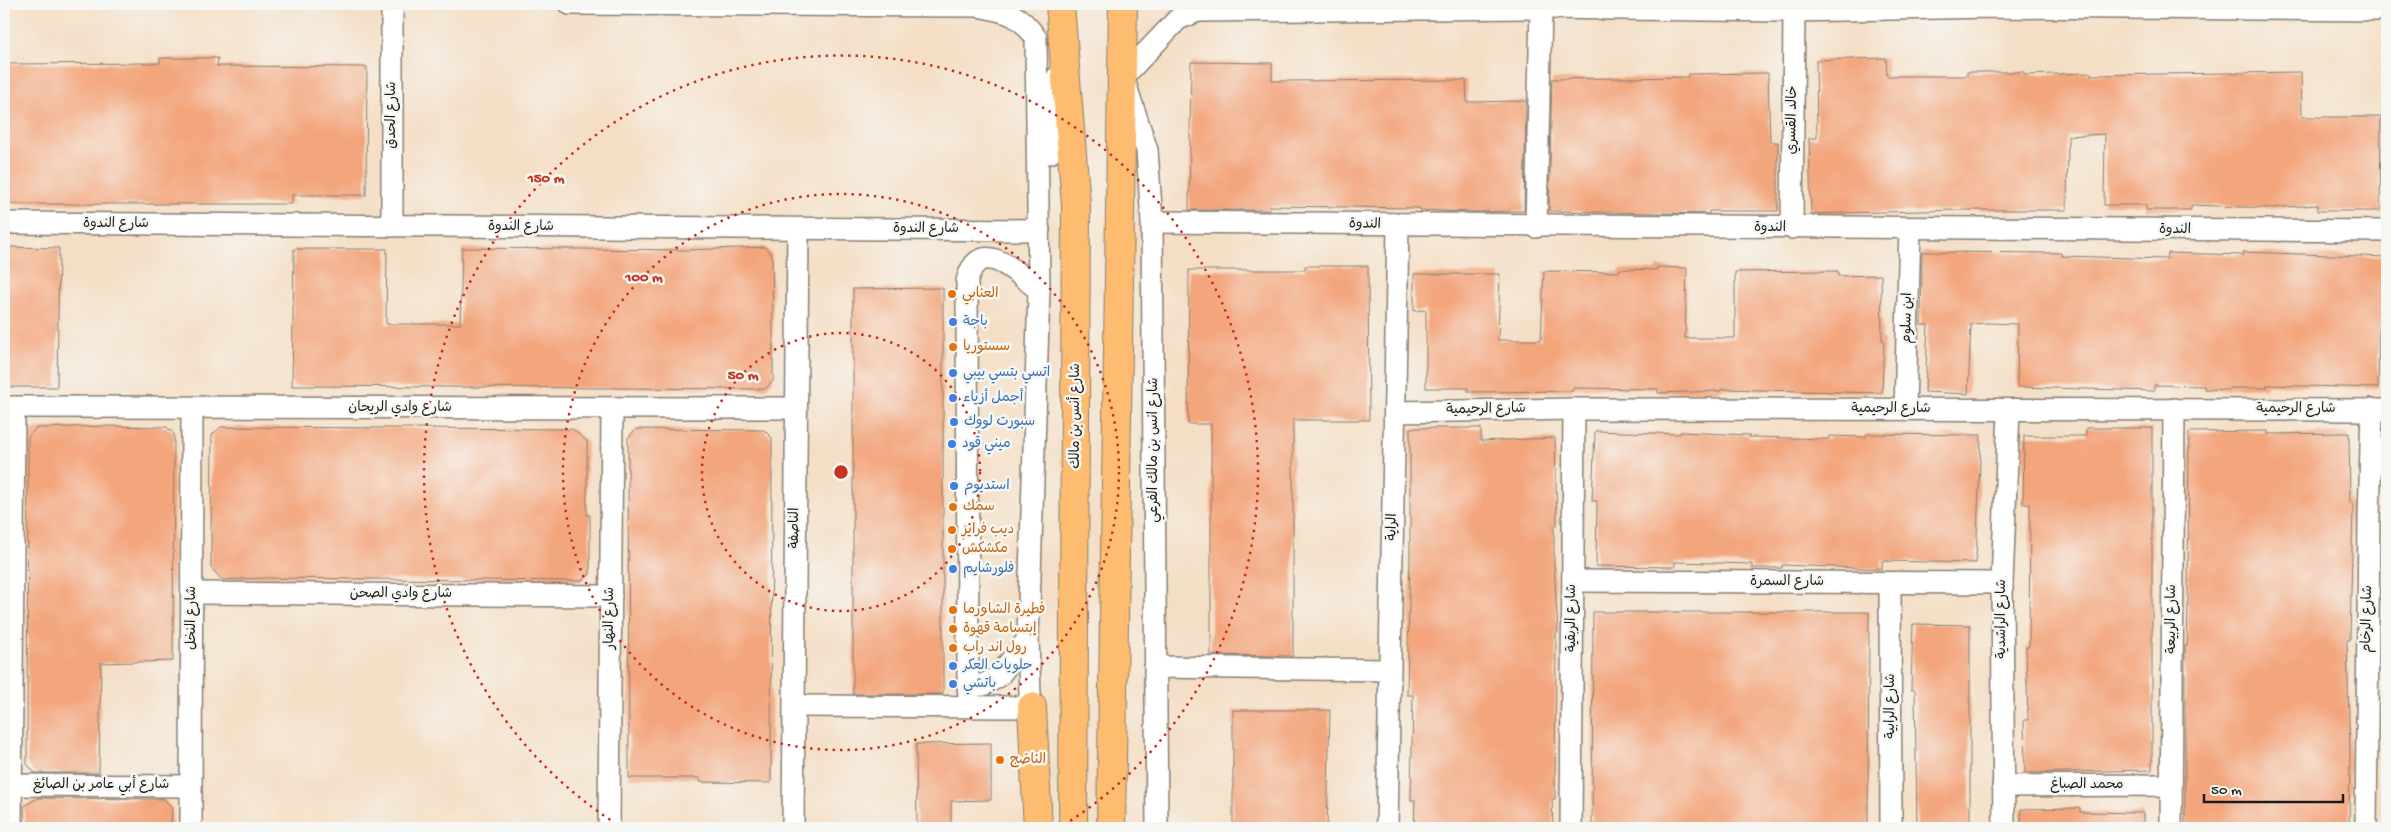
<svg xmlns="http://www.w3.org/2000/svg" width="2391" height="832" viewBox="0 0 2391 832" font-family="'Gochi Hand','Playpen Sans Arabic',sans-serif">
<rect width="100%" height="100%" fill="#f6f6f2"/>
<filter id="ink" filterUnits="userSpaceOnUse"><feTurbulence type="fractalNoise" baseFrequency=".02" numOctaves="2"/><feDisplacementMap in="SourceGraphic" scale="10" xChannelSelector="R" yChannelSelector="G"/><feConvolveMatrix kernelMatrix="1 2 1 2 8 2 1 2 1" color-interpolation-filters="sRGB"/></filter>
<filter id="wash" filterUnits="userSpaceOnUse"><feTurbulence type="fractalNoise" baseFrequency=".0096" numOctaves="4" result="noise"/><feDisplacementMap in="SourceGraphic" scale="20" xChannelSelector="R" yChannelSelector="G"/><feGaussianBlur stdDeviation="1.12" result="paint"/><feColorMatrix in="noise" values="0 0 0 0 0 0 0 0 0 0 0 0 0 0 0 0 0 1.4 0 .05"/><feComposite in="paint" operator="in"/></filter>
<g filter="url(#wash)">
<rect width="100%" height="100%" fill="#f4dfc6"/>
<g id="blocks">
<g fill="#f3a57b">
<polygon points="160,58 218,58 217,66 367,67 366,195 292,195 292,204 4,204 4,64 160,63"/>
<polygon points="1886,58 1887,76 1967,76 1967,72 2024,72 2024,75 2091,73 2091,75 2301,72 2302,117 2381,117 2380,211 2317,211 2317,205 2269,208 2191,205 2191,210 2146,210 2146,205 2104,205 2105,134 2068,136 2067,210 1958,210 1811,214 1809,138 1817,138 1816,60"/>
<polygon points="1191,62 1272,63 1272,81 1466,80 1467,102 1526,101 1524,211 1468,212 1420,210 1420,208 1270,206 1270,210 1189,210"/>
<polygon points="1768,73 1770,142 1778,142 1778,211 1709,211 1709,214 1549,211 1552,79 1688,77 1688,74"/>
<polygon points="4,247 59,248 57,387 4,387"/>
<polygon points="765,247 772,255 773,323 773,381 765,389 292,386 294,249 387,249 386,324 460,324 462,248 688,250"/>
<polygon points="1922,252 2061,253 2061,256 2167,259 2168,253 2243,255 2243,252 2387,257 2387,326 2381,325 2379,330 2378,388 2267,385 2267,388 2229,388 2229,390 2204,389 2204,386 2154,385 2154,391 2017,387 2018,324 1988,323 1971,324 1968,394 1925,392 1928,325 1921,325"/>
<polygon points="1305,266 1368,266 1369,420 1293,420 1293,656 1211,655 1211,424 1188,424 1189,270 1305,270"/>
<polygon points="1657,267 1687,268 1685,338 1735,338 1735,272 1838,271 1838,276 1881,275 1882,340 1884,340 1882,393 1721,389 1721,391 1658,393 1658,389 1573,388 1573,391 1468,392 1468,388 1426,388 1426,310 1414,311 1414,274 1500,274 1498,340 1541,340 1544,271 1619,272 1620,269 1657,270"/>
<polygon points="943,288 943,694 853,694 853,289"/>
<polygon points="103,426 167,427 174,434 173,661 101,663 99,773 35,773 27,764 28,437 36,428"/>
<polygon points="221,427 572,429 587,441 587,515 590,515 590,574 581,581 265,578 222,580 211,568 211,541 212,435"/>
<polygon points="1410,428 1481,428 1481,441 1555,438 1557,525 1554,525 1554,565 1558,633 1556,633 1555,799 1552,799 1553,828 1414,828 1415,800 1411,800 1413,695 1407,695 1410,555"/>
<polygon points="2086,428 2152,428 2152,770 2025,773 2024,720 2028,720 2026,647 2029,647 2030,504 2023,504 2024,436 2086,436"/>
<polygon points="636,429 764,430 772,438 771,783 700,782 700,778 629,778 628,438"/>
<polygon points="1595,431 1680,434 1680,432 1749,435 1749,437 1829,439 1829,436 1866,437 1866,434 1981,435 1976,563 1882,561 1882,569 1782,565 1782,568 1752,568 1752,564 1675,562 1675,567 1596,566 1597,501 1592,501"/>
<polygon points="2268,431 2268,434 2349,433 2350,503 2353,503 2350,640 2347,640 2350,757 2349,828 2185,828 2185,646 2187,646 2188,606 2189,432"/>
<polygon points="1593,612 1869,612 1868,828 1592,828"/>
<polygon points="1913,624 1970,625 1970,828 1917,828 1915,690 1911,690"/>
<polygon points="1233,710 1330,710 1327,828 1233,828"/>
<polygon points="991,743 991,800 951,801 951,828 917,828 916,744"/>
<polygon points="38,798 164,799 172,808 171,828 25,828 24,806"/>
<polygon points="2080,808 2080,812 2143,813 2143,828 2021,828 2021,809"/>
</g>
</g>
</g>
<g filter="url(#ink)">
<use href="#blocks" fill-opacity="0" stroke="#887e71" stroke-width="1"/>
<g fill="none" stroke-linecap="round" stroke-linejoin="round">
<g stroke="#887e71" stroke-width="24">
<g id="minor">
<path d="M570,4L978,6C1007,12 1019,13 1036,38L1039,290L1028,639L1031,723"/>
<polyline points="1050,153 1057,77"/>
<polyline points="1152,222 2387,231"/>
<polyline points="4,223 1039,230"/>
<polyline points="392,226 392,4"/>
<polyline points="1536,227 1541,8"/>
<polyline points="1792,228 1794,11"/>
<polyline points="4,407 796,408"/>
<polyline points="1905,409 1910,228"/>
<polyline points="1395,412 1574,409 2387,410"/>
<polyline points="1573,581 2002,583"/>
<polyline points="1890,583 1891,828"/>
<polyline points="192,593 611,596"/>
<polyline points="1155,680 1155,667 1390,670"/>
<polyline points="968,685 983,685 998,677 1028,639"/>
<polyline points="794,706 1032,707"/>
<path d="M970,706L968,685L967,281C979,234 1017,273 1039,290"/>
<polyline points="11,785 191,786"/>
<polyline points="2003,786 2171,785"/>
<polyline points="11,828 14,408"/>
<polyline points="191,828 192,408"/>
<polyline points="609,828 612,408"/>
<polyline points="793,828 798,229"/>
<polyline points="1157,828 1152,222 1147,150 1123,77 1178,19 1198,11 1541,8 1794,11 1989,7 2387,10"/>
<polyline points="1387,828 1398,226"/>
<polyline points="1571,828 1574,409"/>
<polyline points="2004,828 2002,583 2009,410"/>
<polyline points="2171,828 2174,409"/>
<polyline points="2366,828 2369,519 2372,409"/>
</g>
</g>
<g stroke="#887e71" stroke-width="30">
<g id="major">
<polyline points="1060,4 1076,205 1073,828"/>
<polyline points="1032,707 1038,828"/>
<polyline points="1111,828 1123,4"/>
</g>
</g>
<use href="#minor" stroke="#fff" stroke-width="21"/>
<use href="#major" stroke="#fdbc6f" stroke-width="28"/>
</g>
</g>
<g fill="none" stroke="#c8321e" stroke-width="2.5" stroke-dasharray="2.5 5">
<circle cx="841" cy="472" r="139"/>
<circle cx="841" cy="472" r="278"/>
<path d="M623 828A417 417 0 1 1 1059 828"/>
</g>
<g fill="#e8710a" stroke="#f6f6f2" stroke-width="2">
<circle cx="952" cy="294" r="5"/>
<circle cx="953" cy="347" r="5"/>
<circle cx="953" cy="507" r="5"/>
<circle cx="952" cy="530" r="5"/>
<circle cx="952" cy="549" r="5"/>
<circle cx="953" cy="610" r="5"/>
<circle cx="953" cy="629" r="5"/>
<circle cx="953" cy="648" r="5"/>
<circle cx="1000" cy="760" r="5"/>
</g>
<g fill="#3f7fe0" stroke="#f6f6f2" stroke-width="2">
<circle cx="953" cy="322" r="5"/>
<circle cx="953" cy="373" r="5"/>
<circle cx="953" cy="398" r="5"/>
<circle cx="954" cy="422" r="5"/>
<circle cx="952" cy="444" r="5"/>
<circle cx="954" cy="486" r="5"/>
<circle cx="953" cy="569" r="5"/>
<circle cx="953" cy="666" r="5"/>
<circle cx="953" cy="684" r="5"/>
</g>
<g text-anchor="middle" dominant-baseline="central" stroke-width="5" stroke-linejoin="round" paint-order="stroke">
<g font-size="14" fill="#1c1c1c" stroke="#f6f6f2">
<text transform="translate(392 115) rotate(-90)">شارع الحدق</text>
<text transform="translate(1793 120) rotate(-89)">خالد القسري</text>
<text x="116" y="224">شارع الندوة</text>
<text transform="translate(1365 225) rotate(1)">الندوة</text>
<text x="521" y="227">شارع الندوة</text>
<text x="1770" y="228">الندوة</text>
<text x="926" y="229">شارع الندوة</text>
<text x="2175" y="230">الندوة</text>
<text transform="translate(1908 318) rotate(-89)">ابن سلوم</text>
<text x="400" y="408">شارع وادي الريحان</text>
<text x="1891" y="409">شارع الرحيمية</text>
<text x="2296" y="409">شارع الرحيمية</text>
<text transform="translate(1486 410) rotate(-1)">شارع الرحيمية</text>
<text transform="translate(1076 416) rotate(-90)">شارع أنس بن مالك</text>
<text transform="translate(1154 450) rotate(-90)">شارع انس بن مالك الفرعي</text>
<text transform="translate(1393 527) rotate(-89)">الراية</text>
<text transform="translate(795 528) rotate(-90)">الناصفة</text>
<text x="1787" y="582">شارع السمرة</text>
<text x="401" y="594">شارع وادي الصحن</text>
<text transform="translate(192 618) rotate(-90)">شارع النخل</text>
<text transform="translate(610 618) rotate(-90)">شارع النهار</text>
<text transform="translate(1572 618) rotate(-90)">شارع الربقية</text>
<text transform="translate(2002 619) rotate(-90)">شارع الراشدية</text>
<text transform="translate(2172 619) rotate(-90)">شارع الربيعة</text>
<text transform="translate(2368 619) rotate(-89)">شارع الرخام</text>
<text transform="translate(1891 706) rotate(-90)">شارع الرابية</text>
<text x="101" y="785">شارع أبي عامر بن الصائغ</text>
<text x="2087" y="785">محمد الصباغ</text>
</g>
<g font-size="14" fill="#c56008" stroke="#f6f6f2" text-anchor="start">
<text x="962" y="294">العنابي</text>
<text x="963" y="347">سستوريا</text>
<text x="963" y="507">سمك</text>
<text x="962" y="530">ديب فرايز</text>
<text x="962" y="549">مكشكش</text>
<text x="963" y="610">فطيرة الشاورما</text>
<text x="963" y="629">إبتسامة قهوة</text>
<text x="963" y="648">رول اند راب</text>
<text x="1010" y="760">الناضج</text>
</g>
<g font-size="14" fill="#366cbe" stroke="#f6f6f2" text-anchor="start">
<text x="963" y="322">باجة</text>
<text x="963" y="373">اتسي بتسي بيبي</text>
<text x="963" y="398">أجمل أزياء</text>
<text x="964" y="422">سبورت لووك</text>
<text x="962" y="444">ميني قود</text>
<text x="964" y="486">استديوم</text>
<text x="963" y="569">فلورشايم</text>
<text x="963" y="666">حلويات العكر</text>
<text x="963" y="684">باتشي</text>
</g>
</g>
<circle cx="841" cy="472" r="8" fill="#c8321e" stroke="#f6f6f2" stroke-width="2.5"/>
<g font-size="15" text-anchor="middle" font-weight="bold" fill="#c8321e" stroke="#f6f6f2" stroke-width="5" stroke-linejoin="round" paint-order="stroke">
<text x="546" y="182">150 m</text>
<text x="644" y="281">100 m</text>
<text x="743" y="379">50 m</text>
</g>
<rect width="2391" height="832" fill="none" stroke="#f6f6f2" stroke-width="20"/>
<path d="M2204 794v8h139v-8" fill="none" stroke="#1c1c1c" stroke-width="2.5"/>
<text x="2211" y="794" font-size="15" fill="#1c1c1c" stroke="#f6f6f2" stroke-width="4" paint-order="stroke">50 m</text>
</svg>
